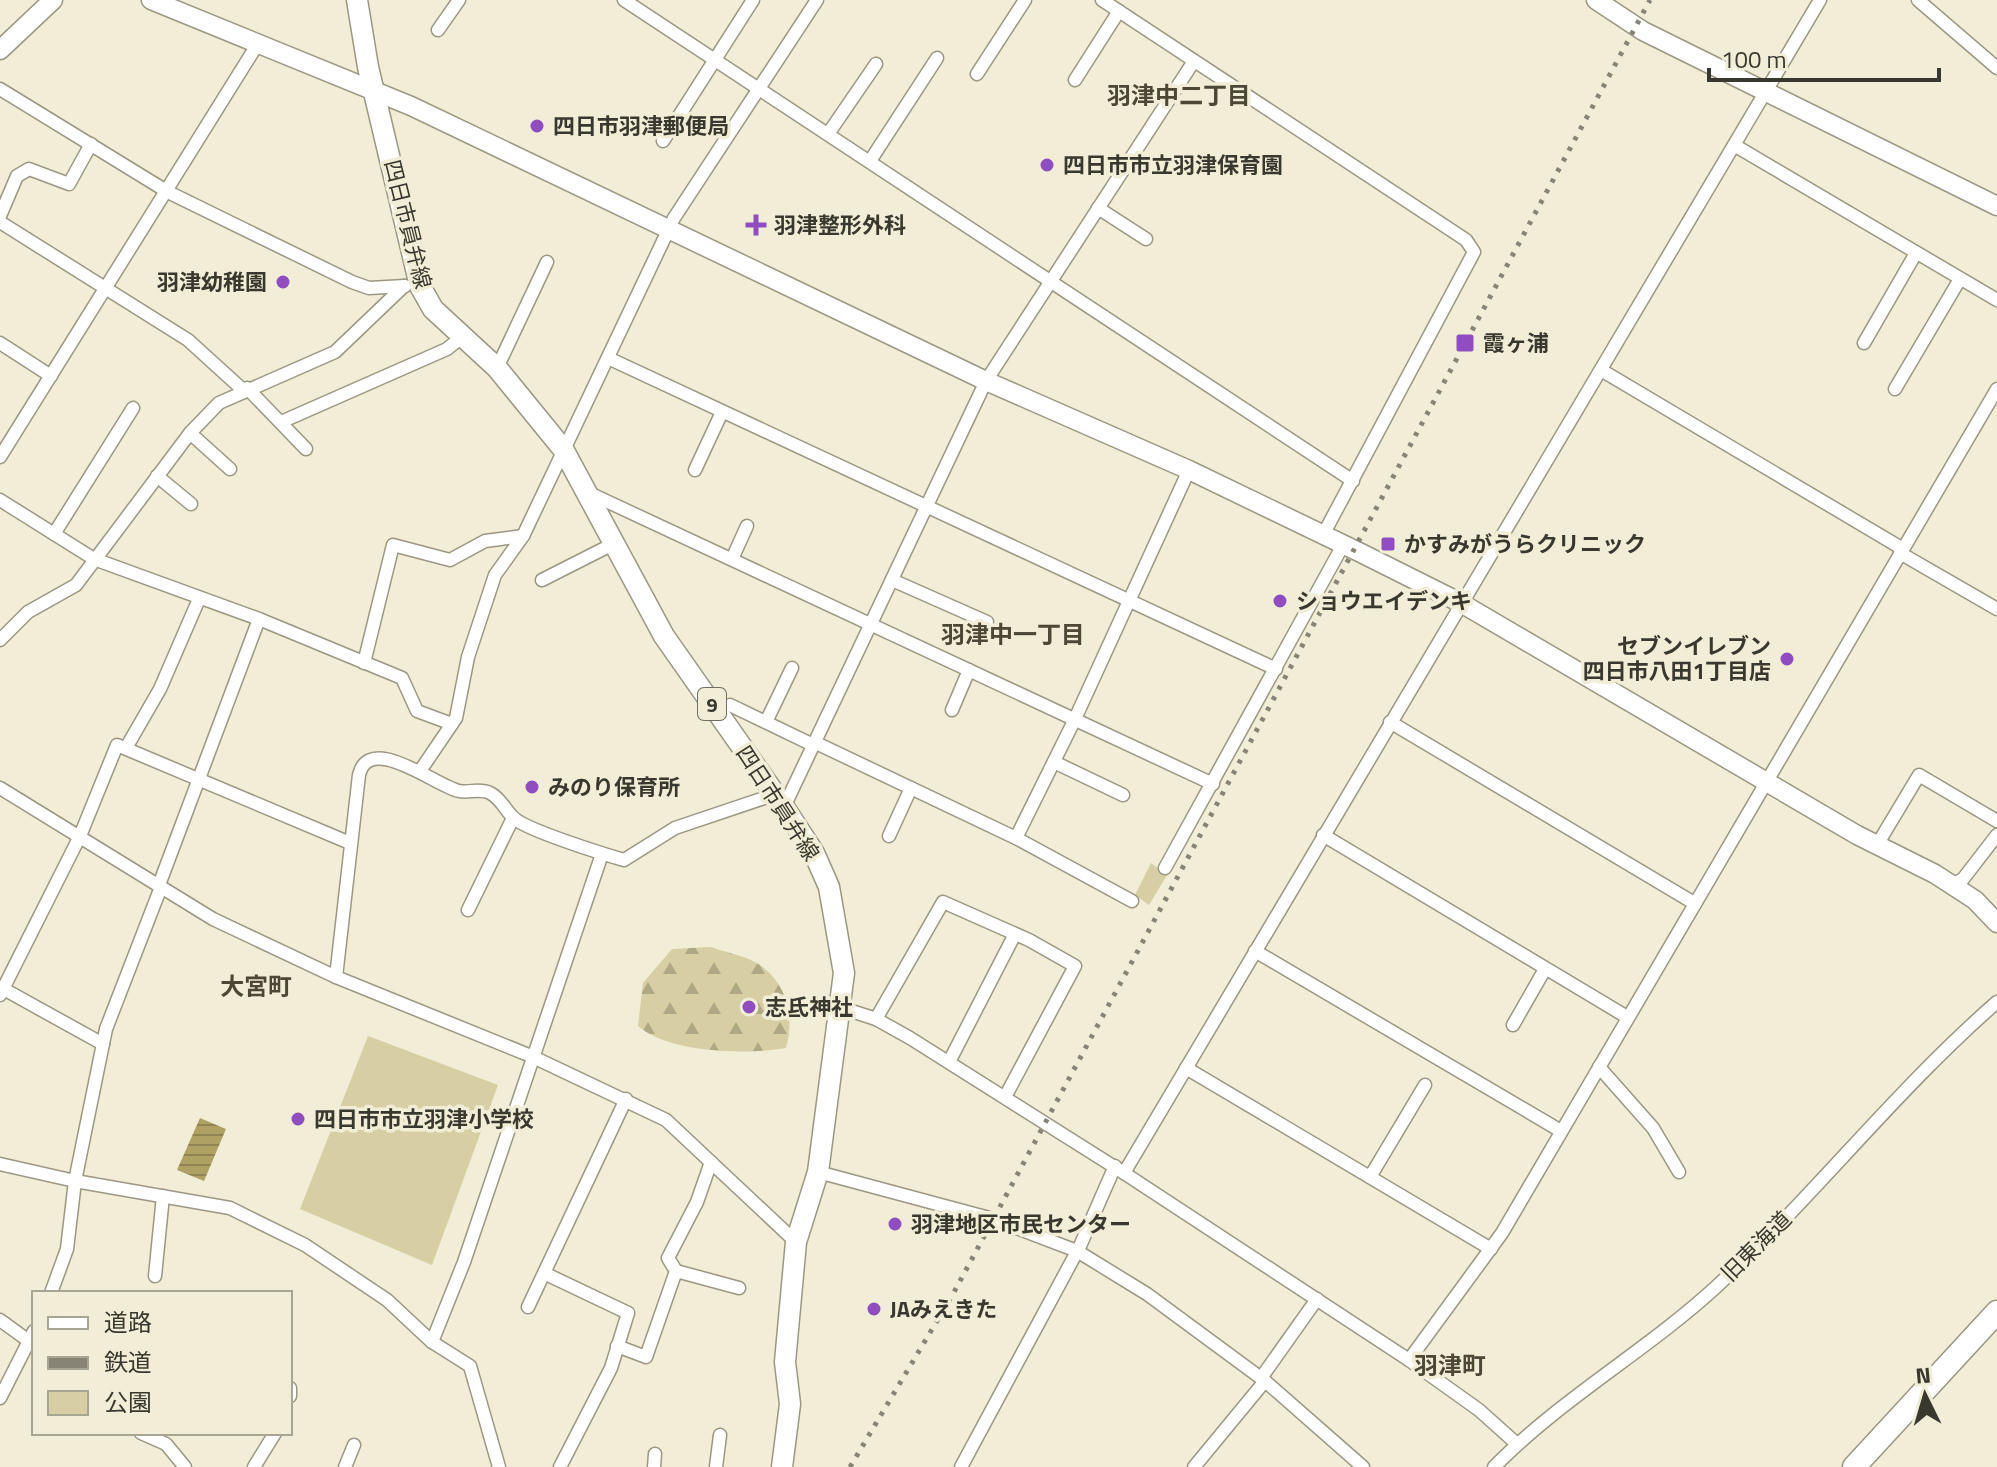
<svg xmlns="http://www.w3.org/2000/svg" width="1997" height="1467" viewBox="0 0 1997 1467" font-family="'Titillium Web','Noto Sans JP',sans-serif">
<defs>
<pattern id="forest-firs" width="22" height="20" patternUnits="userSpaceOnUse" patternTransform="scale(2)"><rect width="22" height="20" fill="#d7cea3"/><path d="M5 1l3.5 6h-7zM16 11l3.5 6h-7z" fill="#afa885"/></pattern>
<pattern id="water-rules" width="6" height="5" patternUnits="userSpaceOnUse" patternTransform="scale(2)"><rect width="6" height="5" fill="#aea163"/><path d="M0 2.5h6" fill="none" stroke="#8f8452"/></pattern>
</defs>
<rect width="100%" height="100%" fill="#f1edd6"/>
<path fill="url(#forest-firs)" d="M711,947C727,953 752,957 764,968C789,989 794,1019 786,1048C746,1055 669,1053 638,1026L643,983L672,949Z"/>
<g fill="#d7cea3">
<polygon points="1151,863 1167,875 1149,905 1135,895"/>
<polygon points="368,1036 498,1085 432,1265 300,1209"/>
</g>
<polygon fill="url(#water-rules)" points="200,1118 226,1129 204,1181 177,1170"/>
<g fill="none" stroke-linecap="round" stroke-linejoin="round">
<g stroke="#9b9782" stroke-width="15">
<g id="street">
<polyline points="624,0 1353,481"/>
<polyline points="1102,0 1466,240 1474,252 1323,535"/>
<polyline points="1918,0 1997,68"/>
<polyline points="438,30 459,0"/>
<polyline points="977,74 1025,0"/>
<polyline points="1075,80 1119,11"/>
<polyline points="0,89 168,192 352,282 369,288 405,286"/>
<polyline points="828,134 876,64"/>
<polyline points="663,141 753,0"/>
<polyline points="1734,145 1997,300"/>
<polyline points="870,161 937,58"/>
<polyline points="1098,208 1146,239"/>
<polyline points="0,216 17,176 29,169 69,184 91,144"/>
<polyline points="0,222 188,340 243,390"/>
<polyline points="0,343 51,376"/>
<polyline points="1864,343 1916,253"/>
<polyline points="608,358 1276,669"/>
<polyline points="497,368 547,262"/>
<polyline points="1601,370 1903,549"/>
<polyline points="247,388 306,449"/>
<polyline points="1895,389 1960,279"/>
<polyline points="281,422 447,349 464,335"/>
<polyline points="190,433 230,469"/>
<polyline points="0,457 257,45"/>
<polyline points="695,470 722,412"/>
<polyline points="157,476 191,504"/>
<polyline points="589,493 1213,784"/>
<polyline points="0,500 94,559 259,619 402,678 417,711 452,724"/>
<polyline points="54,534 133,408"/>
<polyline points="1900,553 1997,609"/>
<polyline points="732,559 747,526"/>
<polyline points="542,580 615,543"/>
<polyline points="892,580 987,622"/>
<polyline points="0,640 28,612 76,585 190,433 219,403 335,352 404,286"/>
<polyline points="364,663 393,545 450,560 485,541 523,536"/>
<polyline points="730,705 813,745"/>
<polyline points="952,710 969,670"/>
<polyline points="766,722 792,668"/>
<polyline points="1390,722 1694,903"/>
<polyline points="814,742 1016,838"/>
<polyline points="126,748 160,689 199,599"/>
<polyline points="1054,762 1123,795"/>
<polyline points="420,771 456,718 468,657 495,575 523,536 674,218 817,0"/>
<polyline points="0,788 213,919 336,977 531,1056 666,1120 796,1242"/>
<polyline points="784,807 986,381 1194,61"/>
<polyline points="1323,835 1627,1017"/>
<polyline points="889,836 911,788"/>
<polyline points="1877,845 1919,775 1997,821"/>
<polyline points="1165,868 1343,545"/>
<polyline points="159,885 259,619"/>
<polyline points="1952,885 1963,879 1997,835"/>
<polyline points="1132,901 1016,838 1074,721 1189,470"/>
<polyline points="468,910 513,818"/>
<polyline points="1255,951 1561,1131"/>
<path d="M336,977L359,775C369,732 436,786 459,791C469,793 480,788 490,793C502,799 505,811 515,819C530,831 603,854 624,860L675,828L776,794"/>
<polyline points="0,987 103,1044"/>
<polyline points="0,995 80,836 117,745 350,843"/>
<polyline points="839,1007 876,1019 910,1038 1124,1173 1409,1360 1479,1410 1517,1444"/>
<polyline points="876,1019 943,902 1029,940 1075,966 1005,1097"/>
<polyline points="1513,1025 1545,969"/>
<polyline points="949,1062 1015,934"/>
<polyline points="1599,1067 1653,1128 1679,1172"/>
<polyline points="1186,1068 1491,1249"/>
<polyline points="0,1164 75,1181 230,1208 305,1245 387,1300 432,1342 470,1366 499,1467"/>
<polyline points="818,1172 993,1219 1077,1251 1147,1294 1265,1381 1363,1467"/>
<polyline points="1124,1173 1820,0"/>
<polyline points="1370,1177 1425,1085"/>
<polyline points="676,1271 668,1258 697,1202 711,1162"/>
<polyline points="546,1274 628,1313 611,1368 560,1467"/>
<polyline points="155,1276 163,1196"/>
<polyline points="51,1293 67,1249 75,1181 106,1029 161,887"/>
<polyline points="528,1307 626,1099"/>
<polyline points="0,1320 33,1344"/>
<polyline points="432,1342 464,1262 602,854"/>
<polyline points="617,1346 646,1357 676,1271 739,1288"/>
<polyline points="1409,1360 1502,1233 1997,389"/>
<polyline points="1261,1378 1317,1299"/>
<polyline points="290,1388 290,1396"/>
<polyline points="0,1398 34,1331"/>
<polyline points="141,1433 166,1444 185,1467"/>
<polyline points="254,1467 275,1433"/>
<polyline points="345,1467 354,1445"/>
<polyline points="654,1467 655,1454"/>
<polyline points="716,1467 720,1435"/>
<polyline points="961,1467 1080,1246 1115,1166"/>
<polyline points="1194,1467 1265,1381"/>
<path d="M1494,1467C1562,1398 1645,1352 1716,1287C1814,1196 1896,1090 1997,1002"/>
</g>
</g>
<g stroke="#9b9782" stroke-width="21">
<g id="secondary">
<polyline points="151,0 411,106 986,381 1189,470 1361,553 1461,603 1857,835 1935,874 1975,900 1997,923"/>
<polyline points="1596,0 1643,31 1997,206"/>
<polyline points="0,50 53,0"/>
</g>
</g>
<g stroke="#9b9782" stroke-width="23">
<polyline id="primary" points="357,0 368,67 420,286 433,309 497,368 563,449 664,636 784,807 814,853 829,887 844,973 818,1172 796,1242 785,1362 790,1404 782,1467"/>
</g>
<g stroke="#9b9782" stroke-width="25">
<polyline id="highway" points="1854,1467 1997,1312"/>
</g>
<use href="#street" stroke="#fff" stroke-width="12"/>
<use href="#secondary" stroke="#fff" stroke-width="18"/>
<use href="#primary" stroke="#fff" stroke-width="20"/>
<use href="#highway" stroke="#fff" stroke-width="22"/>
<polyline stroke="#878475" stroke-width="5" stroke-dasharray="4 8" stroke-linecap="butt" points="850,1467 953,1294 1650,0"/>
</g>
<g fill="#8f4dc1" stroke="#f1edd6" stroke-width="3">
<circle cx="537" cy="126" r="8"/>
<circle cx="1047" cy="165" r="8"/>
<path d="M752 213h8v8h8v8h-8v8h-8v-8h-8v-8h8z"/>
<circle cx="283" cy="282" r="8"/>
<rect x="1455" y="333" width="20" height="20" rx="4"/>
<rect x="1380" y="536" width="16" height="16" rx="4"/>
<circle cx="1280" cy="601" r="8"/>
<circle cx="1787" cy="659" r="8"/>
<circle cx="532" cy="787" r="8"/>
<circle cx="749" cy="1007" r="8"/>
<circle cx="298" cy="1119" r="8"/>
<circle cx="895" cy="1224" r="8"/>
<circle cx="874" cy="1309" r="8"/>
</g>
<g text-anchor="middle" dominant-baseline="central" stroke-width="7" stroke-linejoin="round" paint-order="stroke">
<rect fill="#f1edd6" stroke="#706e61" stroke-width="2" x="698" y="688" width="28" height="32" rx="6"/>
<g font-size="20" font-weight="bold" fill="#39382f">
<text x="712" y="704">9</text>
</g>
<g font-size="22" font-weight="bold" fill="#39382f" stroke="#f1edd6" text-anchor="start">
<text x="553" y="126">四日市羽津郵便局</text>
<text x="1063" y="165">四日市市立羽津保育園</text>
<text x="774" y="225">羽津整形外科</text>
<text x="267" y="282" text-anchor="end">羽津幼稚園</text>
<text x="1483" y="343">霞ヶ浦</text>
<text x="1404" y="544">かすみがうらクリニック</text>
<text x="1296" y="601">ショウエイデンキ</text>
<text x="1771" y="646" text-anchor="end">セブンイレブン<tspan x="1771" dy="25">四日市八田1丁目店</tspan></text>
<text x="548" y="787">みのり保育所</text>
<text x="765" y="1007">志氐神社</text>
<text x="314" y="1119">四日市市立羽津小学校</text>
<text x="911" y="1224">羽津地区市民センター</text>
<text x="890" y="1309">JAみえきた</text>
</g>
<g font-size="22" fill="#39382f" stroke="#f1edd6">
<text transform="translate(408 224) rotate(76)">四日市員弁線</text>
<text transform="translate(778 803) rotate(57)">四日市員弁線</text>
<text transform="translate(1756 1246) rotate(-45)">旧東海道</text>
</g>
<g font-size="24" font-weight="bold" fill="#4c4835" stroke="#f1edd6">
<text x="1179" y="95">羽津中二丁目</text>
<text x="1013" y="634">羽津中一丁目</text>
<text x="256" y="986">大宮町</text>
<text x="1450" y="1365">羽津町</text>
</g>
</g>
<rect x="32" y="1291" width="260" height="144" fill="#f1edd6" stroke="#a7a593" stroke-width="2"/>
<rect x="48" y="1317" width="40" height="12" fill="#ffffff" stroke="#a7a593" stroke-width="2"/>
<text x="104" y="1331" font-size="24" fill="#39382f">道路</text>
<rect x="48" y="1357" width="40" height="12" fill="#878475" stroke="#a7a593" stroke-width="2"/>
<text x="104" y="1371" font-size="24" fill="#39382f">鉄道</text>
<rect x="48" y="1391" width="40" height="24" fill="#d7cea3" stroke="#a7a593" stroke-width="2"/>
<text x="104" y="1411" font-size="24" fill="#39382f">公園</text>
<g transform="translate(1925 1395) rotate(355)" stroke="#f1edd6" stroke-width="6" paint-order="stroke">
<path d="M0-6L14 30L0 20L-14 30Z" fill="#39382f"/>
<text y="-12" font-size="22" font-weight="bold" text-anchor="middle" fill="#39382f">N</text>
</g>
<path d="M1709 68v12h230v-12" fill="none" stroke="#39382f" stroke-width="4"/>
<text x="1721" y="68" font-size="24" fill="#39382f" stroke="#f1edd6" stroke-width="6" paint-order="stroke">100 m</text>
</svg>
